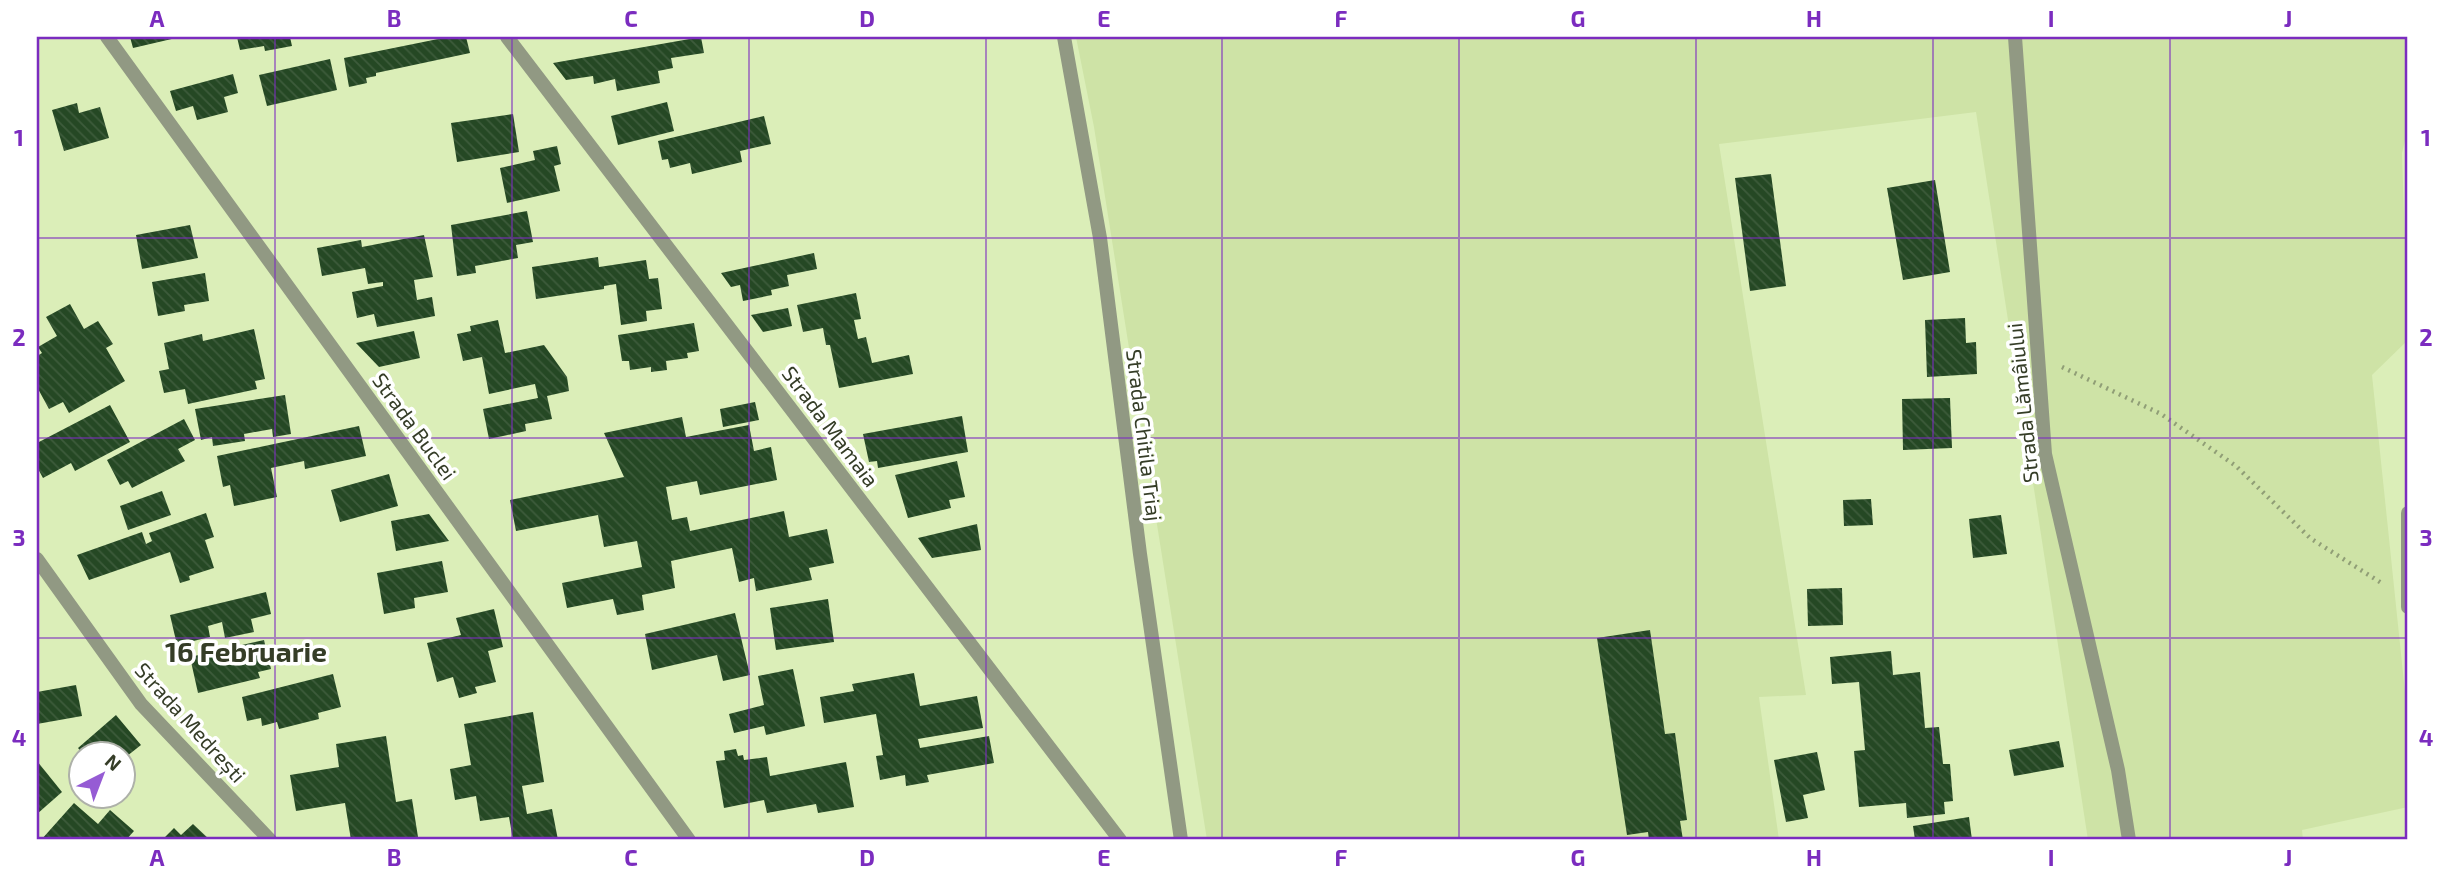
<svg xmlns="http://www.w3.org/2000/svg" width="2445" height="877" viewBox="0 0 2445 877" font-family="'Exo 2',sans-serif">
<defs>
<pattern id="building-back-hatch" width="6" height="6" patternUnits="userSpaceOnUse" patternTransform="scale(1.75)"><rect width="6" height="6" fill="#254824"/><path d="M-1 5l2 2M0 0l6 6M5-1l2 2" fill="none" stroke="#3d5b3b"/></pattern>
</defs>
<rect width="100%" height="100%" fill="#dbeeb8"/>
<polygon fill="#cee3a6" points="1076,37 2408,37 2408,128 2402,153 2408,340 2372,375 2408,721 2408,807 2302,830 2303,840 2088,840 1976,112 1719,144 1806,695 1759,697 1779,840 1207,840 1094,127"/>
<g fill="url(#building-back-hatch)">
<polygon points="130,37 176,37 176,38 133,48"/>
<polygon points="237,37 290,37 292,46 265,51 264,46 240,50"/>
<polygon points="448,37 466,37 470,53 376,73 376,76 366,78 367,83 349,87 344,58"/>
<polygon points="701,37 704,53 671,58 673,68 658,71 660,83 617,91 615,79 594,84 593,76 566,80 553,63"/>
<polygon points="330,59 337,90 267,106 259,75"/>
<polygon points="233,74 238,93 224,97 228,112 197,120 193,106 176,111 170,91"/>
<polygon points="667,102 674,131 618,145 611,116"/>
<polygon points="77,103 79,113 100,107 109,138 64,151 52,110"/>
<polygon points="513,114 519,152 457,162 451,123"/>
<polygon points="764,116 771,144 740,151 742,162 692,174 690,163 670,168 668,159 662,160 658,141"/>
<polygon points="557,146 561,164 554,166 560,191 507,203 500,168 535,160 533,151"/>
<polygon points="1771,174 1786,286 1750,291 1735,178"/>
<polygon points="1935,180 1950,272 1903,280 1887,188"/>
<polygon points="527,211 533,242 516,245 518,258 475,266 476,273 457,276 451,225"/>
<polygon points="190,225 198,258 142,269 136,235"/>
<polygon points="424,235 433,277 414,280 417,300 432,297 435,316 377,327 374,314 357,318 352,292 383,286 383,282 368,284 365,268 322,276 317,248 361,240 362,247"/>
<polygon points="814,253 817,269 787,275 789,286 771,290 772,295 743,301 740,285 731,287 721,273"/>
<polygon points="598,257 599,267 646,260 649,279 658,278 662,309 646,311 647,321 621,325 616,284 604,286 604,289 536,299 532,267"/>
<polygon points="205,273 209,301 184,305 185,311 158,316 152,282"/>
<polygon points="856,293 861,319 854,320 858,339 866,337 872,363 909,355 913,374 839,388 830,345 826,345 823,328 803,332 797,305"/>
<polygon points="70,304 84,329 98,321 113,344 106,348 125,381 69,413 63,402 49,409 37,387 37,356 42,353 38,347 57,336 46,317"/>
<polygon points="788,308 792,326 763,332 751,315"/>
<polygon points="1965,318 1966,343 1976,342 1977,374 1927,377 1925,320"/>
<polygon points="498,320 505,353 544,345 567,377 569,391 547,396 552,419 525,424 526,431 489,439 483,409 538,398 535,384 489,394 482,357 463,361 457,334 471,331 470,326"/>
<polygon points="694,323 699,351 687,353 688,358 666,361 667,370 651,372 651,367 630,370 629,361 622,361 618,335"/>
<polygon points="254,329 265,379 255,381 257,389 188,404 185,389 164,393 159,371 169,369 164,343 202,334 203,341"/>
<polygon points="414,331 420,358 379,367 356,343"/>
<polygon points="285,395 291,434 273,437 272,429 244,434 245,441 213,446 212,437 201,440 195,409"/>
<polygon points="1950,398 1952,448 1903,450 1902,399"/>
<polygon points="755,402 759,420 723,427 720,409"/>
<polygon points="110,405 130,442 75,471 71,463 43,478 37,467 37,443"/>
<polygon points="962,416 968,452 878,468 877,461 869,462 863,434"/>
<polygon points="682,417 686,437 749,425 754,451 771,447 777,480 700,495 697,481 666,487 672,520 687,517 690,531 784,511 789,537 827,529 834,563 809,568 812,580 756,591 754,578 739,582 732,548 671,561 675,588 642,595 644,610 617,615 613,599 567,608 562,583 642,567 637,541 604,547 598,515 516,531 510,500 624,477 604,433"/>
<polygon points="184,419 195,440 178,449 185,461 132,488 128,481 120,485 107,460"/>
<polygon points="359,426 366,456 305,469 304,461 271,468 277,497 234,506 230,485 223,487 217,456"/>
<polygon points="957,461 965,497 949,500 951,508 908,518 895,475"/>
<polygon points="389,474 398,506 340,522 331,490"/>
<polygon points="162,491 171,515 128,530 120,506"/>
<polygon points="1871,499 1873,525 1844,526 1843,500"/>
<polygon points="206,513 214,537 205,540 214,568 189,576 190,580 180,583 170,552 89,580 77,555 142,532 146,544 152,541 149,533"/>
<polygon points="429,514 449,541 396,551 391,521"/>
<polygon points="2001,515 2007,554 1973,558 1969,519"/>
<polygon points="977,524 981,550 932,558 918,538"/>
<polygon points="442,561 448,592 414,598 415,608 384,614 377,573"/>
<polygon points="1842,588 1843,625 1808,626 1807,589"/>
<polygon points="266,592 271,614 251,619 254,632 225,638 222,622 208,626 210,637 177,645 170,615"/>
<polygon points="828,599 834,642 776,650 770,608"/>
<polygon points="494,609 503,647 488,651 496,682 475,687 477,693 459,698 453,677 437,682 427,643 461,635 456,618"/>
<polygon points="735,613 750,675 723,681 717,655 652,670 645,634"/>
<polygon points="1650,630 1665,734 1675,733 1687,820 1680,821 1683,840 1649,840 1648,832 1627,835 1597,638"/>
<polygon points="264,640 271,669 258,672 260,678 198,693 190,657"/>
<polygon points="1891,651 1893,675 1920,672 1925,728 1939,727 1943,764 1950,764 1953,801 1944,802 1945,814 1907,818 1906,803 1859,807 1854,751 1865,750 1859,682 1832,684 1830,657"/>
<polygon points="793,669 805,726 766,735 764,726 734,733 729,714 764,705 758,676"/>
<polygon points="914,673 920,706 977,696 983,728 918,739 920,748 989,736 994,763 927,775 929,782 906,786 905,775 880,780 876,756 883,755 876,714 824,723 820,697 854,691 852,684"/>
<polygon points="333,674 341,707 318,713 319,719 279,729 277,722 262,726 261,718 247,721 242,697"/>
<polygon points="76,685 82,716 37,724 37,692"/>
<polygon points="533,712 544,782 522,786 527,814 552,809 558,840 513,840 509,817 480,821 476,796 455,800 450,769 471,765 464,724"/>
<polygon points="116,715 141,745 122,760 122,754 83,754 78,748"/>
<polygon points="386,736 396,802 412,799 418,837 351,840 345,803 296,811 290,775 339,767 336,744"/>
<polygon points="2059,741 2064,767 2014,776 2009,750"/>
<polygon points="736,749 738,756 743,755 744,760 767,757 770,776 846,762 854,807 818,813 816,804 767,813 764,800 724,808 716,761 725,760 724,751"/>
<polygon points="1817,752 1825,790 1803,795 1808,818 1786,822 1774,760"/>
<polygon points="37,761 62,792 37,814"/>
<polygon points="74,803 98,824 110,810 134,831 126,840 41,840"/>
<polygon points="1969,817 1972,840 1915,840 1913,826"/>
<polygon points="193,824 210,840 162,840 174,828 181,835"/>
</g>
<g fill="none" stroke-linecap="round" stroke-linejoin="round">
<polyline stroke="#909e76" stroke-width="4.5" stroke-dasharray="2 5" stroke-linecap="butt" points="2062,367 2161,414 2236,466 2310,538 2383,584"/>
<g stroke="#919983" stroke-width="14">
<polyline points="107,37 689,840"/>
<polyline points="507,37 1120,840"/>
<polyline points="1064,37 1100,238 1140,554 1181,840"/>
<polyline points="2015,37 2045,454 2118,770 2129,840"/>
<polyline points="2408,513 2408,607"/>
<polyline points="37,559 141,704 270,840"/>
</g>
</g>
<path fill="none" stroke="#7b2cbf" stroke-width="2" stroke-opacity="0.55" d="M275,37V840M512,37V840M749,37V840M986,37V840M1222,37V840M1459,37V840M1696,37V840M1933,37V840M2170,37V840M37,238H2408M37,438H2408M37,638H2408"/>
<g text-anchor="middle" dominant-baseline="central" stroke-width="7" stroke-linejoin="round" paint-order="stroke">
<g font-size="21" fill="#353d27" stroke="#fff">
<text transform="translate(2022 403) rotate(-96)">Strada Lămâiului</text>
<text transform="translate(415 426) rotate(54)">Strada Buclei</text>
<text transform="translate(831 426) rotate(53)">Strada Mamaia</text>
<text transform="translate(1145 435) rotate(83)">Strada Chitila Triaj</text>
<text transform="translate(191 722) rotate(48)">Strada Medrești</text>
</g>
<g font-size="28" font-weight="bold" fill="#353d27" stroke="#fff">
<text x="246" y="651">16 Februarie</text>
</g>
</g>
<rect width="2445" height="877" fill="none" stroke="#ffffff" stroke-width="77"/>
<g transform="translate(102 775) rotate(42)"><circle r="33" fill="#ffffff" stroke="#aeb1a9" stroke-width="2"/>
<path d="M0-5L12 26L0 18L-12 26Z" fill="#965cd4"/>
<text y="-10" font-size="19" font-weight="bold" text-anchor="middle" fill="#353d27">N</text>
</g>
<rect x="38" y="38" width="2368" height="800" fill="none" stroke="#7b2cbf" stroke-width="2.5"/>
<g font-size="23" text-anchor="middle" font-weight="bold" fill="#7b2cbf">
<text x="157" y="27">A</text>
<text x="394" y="27">B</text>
<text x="631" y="27">C</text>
<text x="867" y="27">D</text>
<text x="1104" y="27">E</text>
<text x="1341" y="27">F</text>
<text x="1578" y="27">G</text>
<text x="1814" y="27">H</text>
<text x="2051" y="27">I</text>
<text x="2288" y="27">J</text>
<text x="19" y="146">1</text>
<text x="2426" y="146">1</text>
<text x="19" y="346">2</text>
<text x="2426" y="346">2</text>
<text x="19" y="546">3</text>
<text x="2426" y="546">3</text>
<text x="19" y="746">4</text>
<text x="2426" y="746">4</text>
<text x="157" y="866">A</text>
<text x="394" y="866">B</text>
<text x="631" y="866">C</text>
<text x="867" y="866">D</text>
<text x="1104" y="866">E</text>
<text x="1341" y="866">F</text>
<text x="1578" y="866">G</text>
<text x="1814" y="866">H</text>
<text x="2051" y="866">I</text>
<text x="2288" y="866">J</text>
</g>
</svg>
